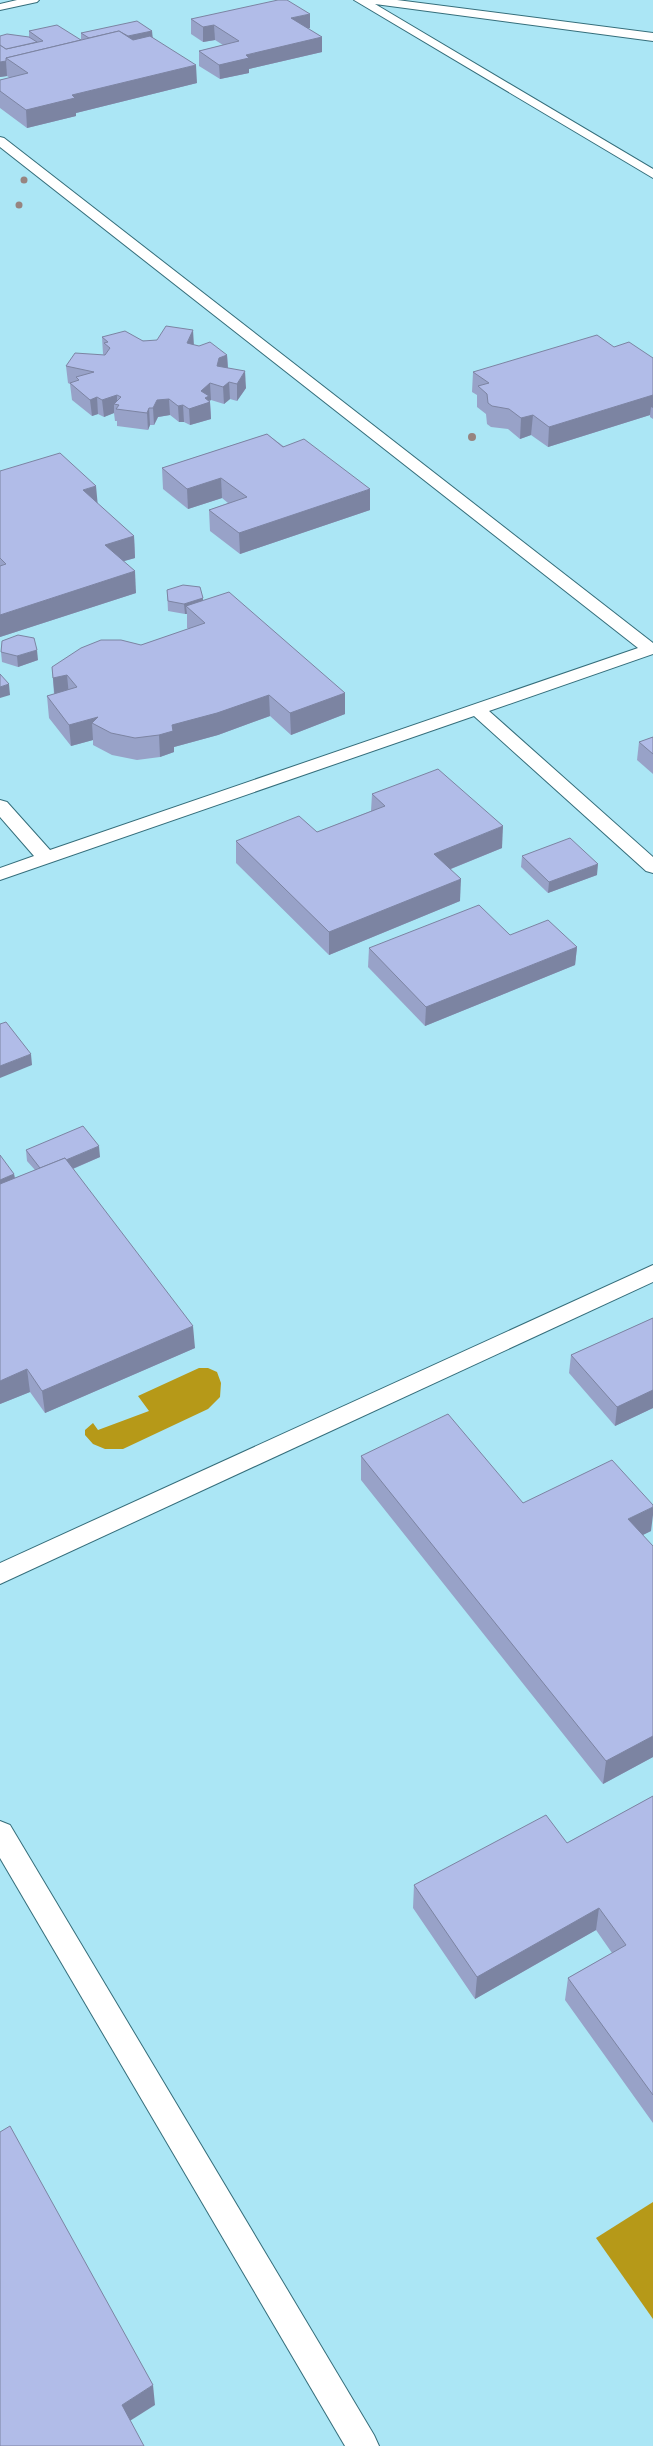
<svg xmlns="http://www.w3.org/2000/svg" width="653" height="2446" viewBox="0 0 653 2446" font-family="'Titillium Web',sans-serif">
<rect width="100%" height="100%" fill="#abe6f5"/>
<g fill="#b69918">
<polygon points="199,1368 208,1368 217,1372 221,1383 220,1397 208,1409 123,1449 105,1449 93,1444 85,1435 85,1430 93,1423 98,1430 149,1411 138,1396"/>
<polygon points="653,2202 653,2319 596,2238"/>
</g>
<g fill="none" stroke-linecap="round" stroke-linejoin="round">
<g stroke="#356e7b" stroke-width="2">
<g id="minor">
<polygon points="17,0 39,0 37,2 0,10 0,4"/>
<polygon points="354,0 397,0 653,33 653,41 375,4 653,169 653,178"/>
<polygon points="0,137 4,138 653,643 653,654 489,711 653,857 653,873 646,871 474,716 0,880 0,868 34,856 0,817 0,800 7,802 50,850 638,648 0,147"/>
<polygon points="653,1265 653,1282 0,1584 0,1563"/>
<polygon points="0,1821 10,1825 374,2435 379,2446 345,2446 0,1858"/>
</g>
</g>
<use href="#minor" fill="#fff" fill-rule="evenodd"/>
</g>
<g fill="#978480">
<circle cx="24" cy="180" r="3.5"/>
<circle cx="19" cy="205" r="3.5"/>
<circle cx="472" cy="437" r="4"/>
</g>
<g fill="#98a2c8">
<polygon points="191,19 310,28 308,29 322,37 322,52 249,69 249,73 220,79 199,66 199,51 223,45 215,40 203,42 191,34"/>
<polygon points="29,31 81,40 81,33 152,31 152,37 197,83 76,113 76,116 27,128 0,108 0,80 10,78 7,76 0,77 0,36 29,37"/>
<polygon points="102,337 194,345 227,355 228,368 246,388 237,401 230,399 224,404 211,400 209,401 210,402 211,419 190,425 184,422 179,422 170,415 158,417 154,425 150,425 148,430 117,426 117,421 115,421 114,413 104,417 98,414 92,416 72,400 70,384 68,383 66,366 104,355 103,354"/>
<polygon points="614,347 653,358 653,419 650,417 650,415 548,447 531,435 520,439 508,429 491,427 487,424 486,414 477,407 477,395 472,392 473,372"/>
<polygon points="267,434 370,510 240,554 210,531 209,510 228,503 222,498 188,509 163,489 162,468"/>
<polygon points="0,471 97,503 134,536 135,558 123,561 136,593 0,637"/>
<polygon points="167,590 203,598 203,601 345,693 345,714 291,735 270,716 218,735 174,747 174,752 160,757 137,760 112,755 93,745 93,740 71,746 49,718 47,696 54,694 52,667 141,645 189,629 187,628 187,614 185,614 168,611"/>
<polygon points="1,652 38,660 18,667 2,662"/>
<polygon points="653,737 653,774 637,760 639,742"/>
<polygon points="372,794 502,848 451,869 460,901 329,955 236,863 236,841 317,832 371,811"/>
<polygon points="522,856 597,875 548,893 521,867"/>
<polygon points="510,935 577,947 575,965 425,1026 368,967 369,948"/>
<polygon points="26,1150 100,1157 73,1169 195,1348 45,1413 30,1392 0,1404 14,1174 15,1178 35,1170 27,1161"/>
<polygon points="653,1318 653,1408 615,1426 569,1373 571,1355"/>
<polygon points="361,1456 523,1503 651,1531 642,1535 653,1546 653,1757 603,1784 361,1480"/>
<polygon points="653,1796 653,2123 565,2000 568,1978 612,1953 596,1930 475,1999 413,1908 414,1885 567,1843"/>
</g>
<g fill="#7c84a2">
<polygon points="310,14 310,28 291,32 291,18"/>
<polygon points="214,25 215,40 203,42 203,27"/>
<polygon points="152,31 153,40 96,43"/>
<polygon points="322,37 322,52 249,69 249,73 220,79 219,65 246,55"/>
<polygon points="6,61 7,76 0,77 0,62"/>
<polygon points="196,65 197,83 76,113 76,116 27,128 26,110 72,95"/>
<polygon points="193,330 194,346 187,343"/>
<polygon points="227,355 228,371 217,366 219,358"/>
<polygon points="245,371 246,388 237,401 237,384"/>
<polygon points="229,382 230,399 224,404 223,387"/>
<polygon points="210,383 211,400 209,401 210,402 211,419 190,425 189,409 201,391"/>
<polygon points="117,395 117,404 114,404 114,413 104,417 102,400"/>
<polygon points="653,395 653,408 651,407 650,415 548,447 549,427"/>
<polygon points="97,397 98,414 92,416 90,400"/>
<polygon points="169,399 170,415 158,417 154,425 153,408 157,400"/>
<polygon points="183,405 184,422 179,422 178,406"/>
<polygon points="149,408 150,425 148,430 147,413"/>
<polygon points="533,415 531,435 520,439 521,418"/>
<polygon points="221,478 222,498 188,509 187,489"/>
<polygon points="96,486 98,507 83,490"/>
<polygon points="370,489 370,510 240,554 239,533"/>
<polygon points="134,536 135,558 107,566 105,545"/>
<polygon points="135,571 136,593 0,637 0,615"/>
<polygon points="203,598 203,608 186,606 187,614 185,614 184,604"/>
<polygon points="37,650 38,660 18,667 17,656"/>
<polygon points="67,675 69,696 55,700 53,678"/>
<polygon points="9,684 10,695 0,698 0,687"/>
<polygon points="345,693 345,714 291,735 290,713"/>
<polygon points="269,695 270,716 218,735 174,747 174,752 160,757 159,735 172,725"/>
<polygon points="98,717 92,723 93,740 71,746 69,725"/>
<polygon points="503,826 502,848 433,876 434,854"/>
<polygon points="598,864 597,875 548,893 549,882"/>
<polygon points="461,879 460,901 329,955 329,932"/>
<polygon points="577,947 575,965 425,1026 426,1007"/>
<polygon points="31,1054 32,1065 0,1078 0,1066"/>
<polygon points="99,1146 100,1157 44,1181 43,1170"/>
<polygon points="14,1174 17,1193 0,1199 0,1180"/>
<polygon points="193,1326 195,1348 45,1413 42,1391"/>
<polygon points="27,1369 30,1392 0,1404 0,1381"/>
<polygon points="653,1390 653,1408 615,1426 617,1407"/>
<polygon points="653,1507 653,1515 651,1531 625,1544 628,1519"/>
<polygon points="653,1736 653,1757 603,1784 606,1761"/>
<polygon points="599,1908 596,1930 475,1999 477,1977"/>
<polygon points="153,2385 155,2405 125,2424 122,2405"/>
</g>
<g fill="#b1bce8" stroke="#7c84a2">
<polygon points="278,0 287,0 310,14 291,18 322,37 246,55 249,58 219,65 199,51 239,41 214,25 203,27 191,19"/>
<polygon points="137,21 152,31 128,36 119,31 89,38 81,33"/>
<polygon points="57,25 81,40 6,58 6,61 0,62 0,45 6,49 43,41 29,31"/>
<polygon points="119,31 133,40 150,36 196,65 72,95 75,98 26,110 0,91 0,80 28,73 6,58"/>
<polygon points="7,34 29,37 37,42 6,49 0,45 0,36"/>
<polygon points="166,326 193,330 187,343 199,346 210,342 227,355 219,358 217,366 245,371 237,384 229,382 223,387 210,383 201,391 209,396 205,398 210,402 189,409 183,405 178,406 169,399 157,400 153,408 149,408 147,413 116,409 119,405 114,404 121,397 117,395 102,400 97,397 90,400 70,383 79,380 76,377 94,372 66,366 75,353 105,355 110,348 104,343 108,342 102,337 125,331 143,341 157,340"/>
<polygon points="597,335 614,347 629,342 653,358 653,395 549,427 533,415 521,418 509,409 492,406 488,403 487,394 478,386 489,383 473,372"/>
<polygon points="267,434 283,447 304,439 370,489 239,533 209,510 247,497 221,478 187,489 162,468"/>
<polygon points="60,453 96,486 83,490 134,536 105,545 135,571 0,615 0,566 6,564 0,558 0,471"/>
<polygon points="183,585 200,587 203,598 184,604 168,601 167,590"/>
<polygon points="229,592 345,693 290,713 269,695 217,713 172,725 173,731 159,735 135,738 111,733 92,723 98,717 69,725 47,696 77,687 67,675 53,678 52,667 81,648 101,640 121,640 141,645 205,623 186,606"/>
<polygon points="18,635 34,638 37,650 17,656 1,652 2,641"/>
<polygon points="0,674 9,684 0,687"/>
<polygon points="653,737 653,754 639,742"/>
<polygon points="438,769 503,826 434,854 461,879 329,932 236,841 299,816 317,832 385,806 372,794"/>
<polygon points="570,838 598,864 549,882 522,856"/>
<polygon points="479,905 510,935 548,920 577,947 426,1007 369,948"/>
<polygon points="6,1022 31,1054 0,1066 0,1024"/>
<polygon points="83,1126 99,1146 66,1160 65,1158 40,1168 26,1150"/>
<polygon points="0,1155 14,1174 0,1180"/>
<polygon points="65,1158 193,1326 42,1391 27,1369 0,1381 0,1184"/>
<polygon points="653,1318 653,1390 617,1407 571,1355"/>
<polygon points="448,1414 523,1503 612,1460 653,1505 653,1507 628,1519 653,1546 653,1736 606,1761 361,1456"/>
<polygon points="653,1796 653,2095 568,1978 626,1945 599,1908 477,1977 414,1885 546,1815 567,1843"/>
<polygon points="10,2126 153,2385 122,2405 144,2446 0,2446 0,2132"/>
</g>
</svg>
